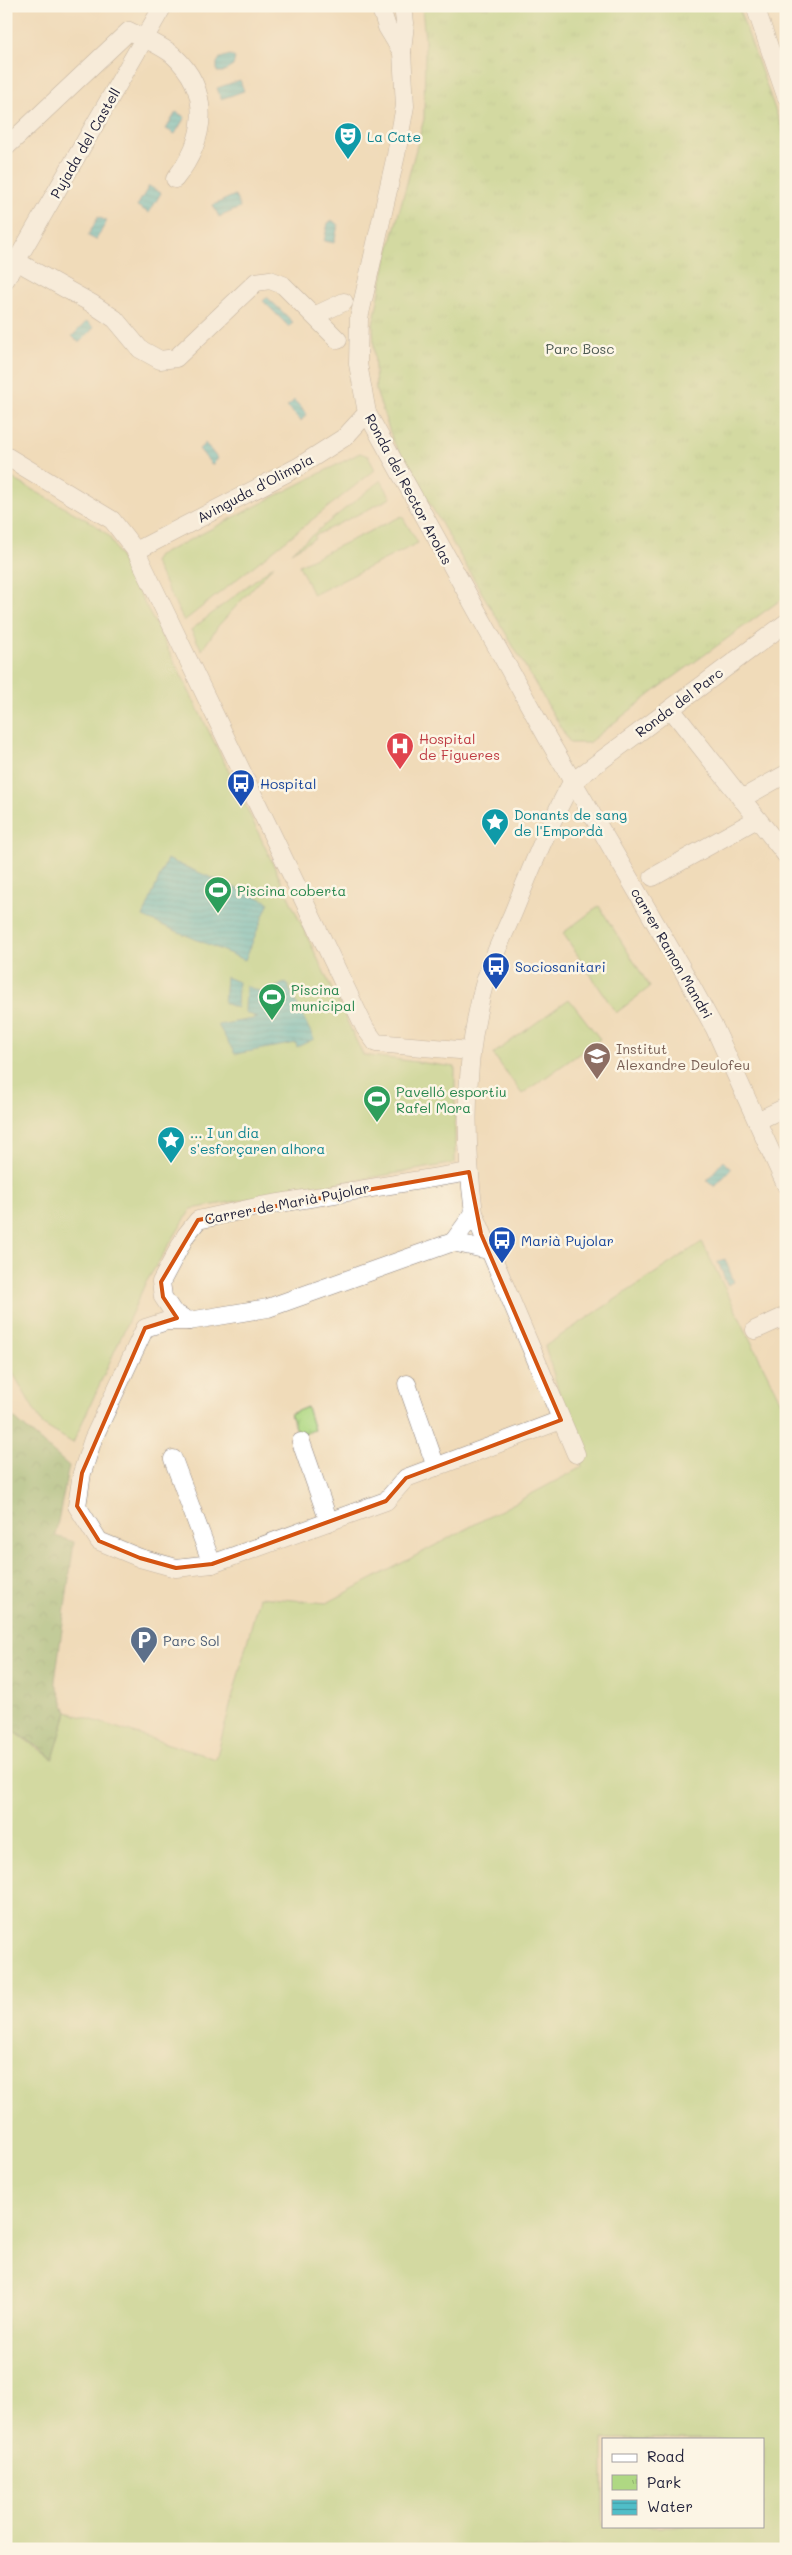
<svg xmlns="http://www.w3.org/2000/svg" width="792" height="2555" viewBox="0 0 792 2555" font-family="Mali,sans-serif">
<defs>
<pattern id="forest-crowns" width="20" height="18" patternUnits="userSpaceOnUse" patternTransform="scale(1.25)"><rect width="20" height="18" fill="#8bb871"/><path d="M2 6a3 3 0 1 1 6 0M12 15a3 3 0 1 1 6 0" fill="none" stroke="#71955e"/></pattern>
<pattern id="park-tufts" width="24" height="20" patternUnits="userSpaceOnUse" patternTransform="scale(1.25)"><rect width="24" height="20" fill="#afd883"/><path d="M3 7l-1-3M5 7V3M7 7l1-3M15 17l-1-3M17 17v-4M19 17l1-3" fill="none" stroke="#96b972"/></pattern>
<pattern id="water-rules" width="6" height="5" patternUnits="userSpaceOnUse" patternTransform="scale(1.25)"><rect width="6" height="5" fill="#50bec8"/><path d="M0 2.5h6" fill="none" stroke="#429aa4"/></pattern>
</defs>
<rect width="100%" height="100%" fill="#fcf5e5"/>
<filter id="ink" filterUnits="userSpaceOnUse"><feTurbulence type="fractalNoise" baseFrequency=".02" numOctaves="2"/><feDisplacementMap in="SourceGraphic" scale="10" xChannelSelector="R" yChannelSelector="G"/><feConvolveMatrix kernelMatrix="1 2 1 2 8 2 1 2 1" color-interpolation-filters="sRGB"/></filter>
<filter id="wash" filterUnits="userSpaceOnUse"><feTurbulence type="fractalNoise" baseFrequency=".0096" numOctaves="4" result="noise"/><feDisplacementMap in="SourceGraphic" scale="20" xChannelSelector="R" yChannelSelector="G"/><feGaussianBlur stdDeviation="1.12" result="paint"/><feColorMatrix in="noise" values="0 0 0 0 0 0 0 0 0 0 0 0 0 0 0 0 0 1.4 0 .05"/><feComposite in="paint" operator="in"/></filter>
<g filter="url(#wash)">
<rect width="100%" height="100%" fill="#f0dbb9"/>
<g fill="#afd883" stroke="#687d5f" fill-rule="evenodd">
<polygon points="360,453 368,456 375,470 184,621 154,562 158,556"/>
<polygon points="6,475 94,524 109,536 160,633 241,796 363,1055 455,1067 455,1163 191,1209 145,1284 73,1443 43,1425 6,1361"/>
<polygon points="381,480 391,498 314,536 315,538 291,552"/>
<polygon points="402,516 418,543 313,595 299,565"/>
<polygon points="274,565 218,626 202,650 191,630"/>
<polygon points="599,906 650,987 616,1013 563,933"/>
<polygon points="569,999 600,1039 522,1094 493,1054"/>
<path d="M702,1242L786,1412V2077L782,2128L786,2132V2549H6V1726L53,1759L67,1712L216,1759L259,1597L327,1603L582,1467L545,1346ZM603,2439H763V2526H603Z"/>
</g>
<polygon fill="url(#forest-crowns)" stroke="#566d56" points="6,1411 69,1466 55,1536 74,1542 55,1681 67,1712 53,1759 40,1748 6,1726"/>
<g fill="url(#park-tufts)" stroke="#687d5f">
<polygon points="422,6 738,6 786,140 786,596 660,687 588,743 570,743 393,441 376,391 373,325 386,261 424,119 425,41"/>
<polygon points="307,1407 314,1430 298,1436 290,1414"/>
</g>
<g fill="url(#water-rules)" stroke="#397082">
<polygon points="230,55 235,58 233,66 223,72 217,72 217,63 220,58"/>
<polygon points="240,80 244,91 221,99 217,88"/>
<polygon points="176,112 185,117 175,134 166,129"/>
<polygon points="149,186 161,193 149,213 137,206"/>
<polygon points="235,195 240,208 219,217 213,205"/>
<polygon points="98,217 107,221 96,240 88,236"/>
<polygon points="332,220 338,225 334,243 324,241 328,223"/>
<polygon points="267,297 293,322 289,327 263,301"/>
<polygon points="87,321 94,328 79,343 72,336"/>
<polygon points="294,400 307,414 301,421 287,407"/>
<polygon points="205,443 218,459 212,465 199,449"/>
<polygon points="167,859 269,902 245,960 143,917"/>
<polygon points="226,977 238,982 237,1008 224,1003"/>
<polygon points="286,982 314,1039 297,1047 296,1043 235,1054 218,1025 258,1018 245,1012 246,986 272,996 269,991"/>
<polygon points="723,1161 731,1169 715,1187 707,1180"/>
<polygon points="725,1259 734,1282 727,1285 718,1262"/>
</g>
</g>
<g filter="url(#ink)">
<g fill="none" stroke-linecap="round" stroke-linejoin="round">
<g stroke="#897e7a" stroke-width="19">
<g id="street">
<polyline points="380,6 387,27 402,52"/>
<polyline points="403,6 405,23 402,52 405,106 396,155 359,318 358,364 367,413 548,739 681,967 715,1029 786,1185"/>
<polyline points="755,6 786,96"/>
<path d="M6,147L129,31C143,38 161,45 173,55C213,92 206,140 175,179"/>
<polyline points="16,261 91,303 115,319 140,349 160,360 176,358 256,282 270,280 283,285 338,340"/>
<polyline points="6,279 163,6"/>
<polyline points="316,315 344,302"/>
<polyline points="6,456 112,520 136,551 365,1028 376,1043 471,1051"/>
<polyline points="136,551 298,467 345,437 367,413"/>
<polyline points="671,709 786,855"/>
<polyline points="741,799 786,774"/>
<polyline points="653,877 757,819"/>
<polyline points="757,1121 786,1107"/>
<polyline points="453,1242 474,1213"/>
<polyline points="488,1250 453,1242 268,1308 189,1321 167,1321 145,1328 93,1439 82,1473 77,1506 99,1541 140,1558 176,1568 212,1564 386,1501 406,1478 561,1420"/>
<polyline points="189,1321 173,1312 163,1297 161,1282 186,1235 198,1220 261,1206 469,1172"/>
<polyline points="755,1330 786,1316"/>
<polyline points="407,1384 436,1467"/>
<polyline points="301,1442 329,1522"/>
<path d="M576,1454L474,1213C465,1144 464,1074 479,1006C485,973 500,943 513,913C531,869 549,824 572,782L786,623"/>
<polyline points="173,1459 212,1564"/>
</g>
</g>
<use href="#street" stroke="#fff" stroke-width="18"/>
</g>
</g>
<path d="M0 0H792V2555H0ZM469,1172L481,1234L561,1420L406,1478L386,1501L212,1564L176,1568L140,1558L99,1541L77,1506L82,1473L145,1328L177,1318L163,1297L161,1282L198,1220Z" fill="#f0dbb9" fill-opacity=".55" fill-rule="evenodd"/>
<path fill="none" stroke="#d45411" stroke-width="4" stroke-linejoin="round" d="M469,1172L481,1234L561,1420L406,1478L386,1501L212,1564L176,1568L140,1558L99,1541L77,1506L82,1473L145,1328L177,1318L163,1297L161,1282L198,1220Z"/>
<defs>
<g id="theatre-pin" transform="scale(1.4375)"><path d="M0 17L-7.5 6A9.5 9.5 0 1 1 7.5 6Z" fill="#0f9aa8" stroke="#fcf5e5"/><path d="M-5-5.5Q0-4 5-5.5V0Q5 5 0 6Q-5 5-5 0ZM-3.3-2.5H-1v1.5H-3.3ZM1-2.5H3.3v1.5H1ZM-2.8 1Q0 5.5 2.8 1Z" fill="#fff"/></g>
<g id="hospital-pin" transform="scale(1.4375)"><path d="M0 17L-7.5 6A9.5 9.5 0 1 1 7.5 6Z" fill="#e0444e" stroke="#fcf5e5"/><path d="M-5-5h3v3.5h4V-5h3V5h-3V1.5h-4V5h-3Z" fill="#fff"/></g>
<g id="bus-pin" transform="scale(1.4375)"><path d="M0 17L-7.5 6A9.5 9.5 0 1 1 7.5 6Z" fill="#1a4fb4" stroke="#fcf5e5"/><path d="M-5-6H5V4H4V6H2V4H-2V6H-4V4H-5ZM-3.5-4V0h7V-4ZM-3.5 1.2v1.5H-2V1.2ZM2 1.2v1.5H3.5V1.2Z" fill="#fff"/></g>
<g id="sight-pin" transform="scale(1.4375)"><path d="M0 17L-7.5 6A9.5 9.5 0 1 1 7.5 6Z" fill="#0f9aa8" stroke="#fcf5e5"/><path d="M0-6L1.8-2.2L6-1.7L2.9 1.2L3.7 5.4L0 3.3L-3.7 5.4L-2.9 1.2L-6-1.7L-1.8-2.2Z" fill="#fff"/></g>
<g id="stadium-pin" transform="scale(1.4375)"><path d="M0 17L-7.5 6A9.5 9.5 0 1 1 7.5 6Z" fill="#2e9e5b" stroke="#fcf5e5"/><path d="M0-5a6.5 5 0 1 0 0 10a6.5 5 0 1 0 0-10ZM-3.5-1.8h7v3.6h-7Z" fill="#fff"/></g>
<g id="school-pin" transform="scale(1.4375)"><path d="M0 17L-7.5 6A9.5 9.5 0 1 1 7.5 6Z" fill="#8d6e63" stroke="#fcf5e5"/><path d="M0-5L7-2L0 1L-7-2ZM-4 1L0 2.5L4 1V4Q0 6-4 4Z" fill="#fff"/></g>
<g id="parking-pin" transform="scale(1.4375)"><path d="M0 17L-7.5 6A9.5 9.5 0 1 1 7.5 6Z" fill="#5c6f8a" stroke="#fcf5e5"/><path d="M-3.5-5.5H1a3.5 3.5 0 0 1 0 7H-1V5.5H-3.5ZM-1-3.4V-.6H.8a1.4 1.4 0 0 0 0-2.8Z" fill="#fff"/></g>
</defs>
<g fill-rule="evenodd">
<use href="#theatre-pin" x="348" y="136"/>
<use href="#hospital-pin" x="400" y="746"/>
<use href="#bus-pin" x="241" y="783"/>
<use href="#sight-pin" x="495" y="822"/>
<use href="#stadium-pin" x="218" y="890"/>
<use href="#bus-pin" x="496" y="966"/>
<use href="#stadium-pin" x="272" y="997"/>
<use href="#school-pin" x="597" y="1056"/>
<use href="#stadium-pin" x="377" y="1099"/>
<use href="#sight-pin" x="171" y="1140"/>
<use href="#bus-pin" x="502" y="1240"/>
<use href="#parking-pin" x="144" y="1640"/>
</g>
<g text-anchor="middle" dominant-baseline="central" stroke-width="5" stroke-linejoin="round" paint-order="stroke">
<g font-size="14" fill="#0d838f" stroke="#fcf5e5" text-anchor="start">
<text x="367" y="136">La Cate</text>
<text x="514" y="814">Donants de sang<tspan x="514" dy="16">de l'Empordà</tspan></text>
<text x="190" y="1132">... I un dia<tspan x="190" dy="16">s'esforçaren alhora</tspan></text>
</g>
<g font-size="14" fill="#22223b" stroke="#fcf5e5">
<text transform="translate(85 143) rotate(-60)">Pujada del Castell</text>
<text transform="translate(255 488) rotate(-28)">Avinguda d'Olimpia</text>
<text transform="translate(409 489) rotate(62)">Ronda del Rector Arolas</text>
<text transform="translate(679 702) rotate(-37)">Ronda del Parc</text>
<text transform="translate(672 953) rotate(60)">carrer Ramon Mandri</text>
<text transform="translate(287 1203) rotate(-11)">Carrer de Marià Pujolar</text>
</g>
<g font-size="14" fill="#4c5951" stroke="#fcf5e5">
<text x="580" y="348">Parc Bosc</text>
</g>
<g font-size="14" fill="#be3a42" stroke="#fcf5e5" text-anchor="start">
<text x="419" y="738">Hospital<tspan x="419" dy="16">de Figueres</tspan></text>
</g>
<g font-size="14" fill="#164399" stroke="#fcf5e5" text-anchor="start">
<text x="260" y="783">Hospital</text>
<text x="515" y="966">Sociosanitari</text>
<text x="521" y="1240">Marià Pujolar</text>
</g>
<g font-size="14" fill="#27864d" stroke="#fcf5e5" text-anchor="start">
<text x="237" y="890">Piscina coberta</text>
<text x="291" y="989">Piscina<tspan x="291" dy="16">municipal</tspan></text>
<text x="396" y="1091">Pavelló esportiu<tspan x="396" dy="16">Rafel Mora</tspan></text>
</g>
<g font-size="14" fill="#785e54" stroke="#fcf5e5" text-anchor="start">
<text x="616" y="1048">Institut<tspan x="616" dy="16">Alexandre Deulofeu</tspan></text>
</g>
<g font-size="14" fill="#4e5e75" stroke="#fcf5e5" text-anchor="start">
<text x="163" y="1640">Parc Sol</text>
</g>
</g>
<rect width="792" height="2555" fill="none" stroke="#fcf5e5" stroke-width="25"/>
<rect x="602" y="2438" width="162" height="90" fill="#fcf5e5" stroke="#a5a1a1"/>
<rect x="612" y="2454" width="25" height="8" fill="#ffffff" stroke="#a5a1a1"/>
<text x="647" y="2462" font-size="15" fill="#22223b">Road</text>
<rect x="612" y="2475" width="25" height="15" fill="url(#park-tufts)" stroke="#a5a1a1"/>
<text x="647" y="2488" font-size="15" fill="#22223b">Park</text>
<rect x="612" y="2500" width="25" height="15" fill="url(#water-rules)" stroke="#a5a1a1"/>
<text x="647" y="2512" font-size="15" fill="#22223b">Water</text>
</svg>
